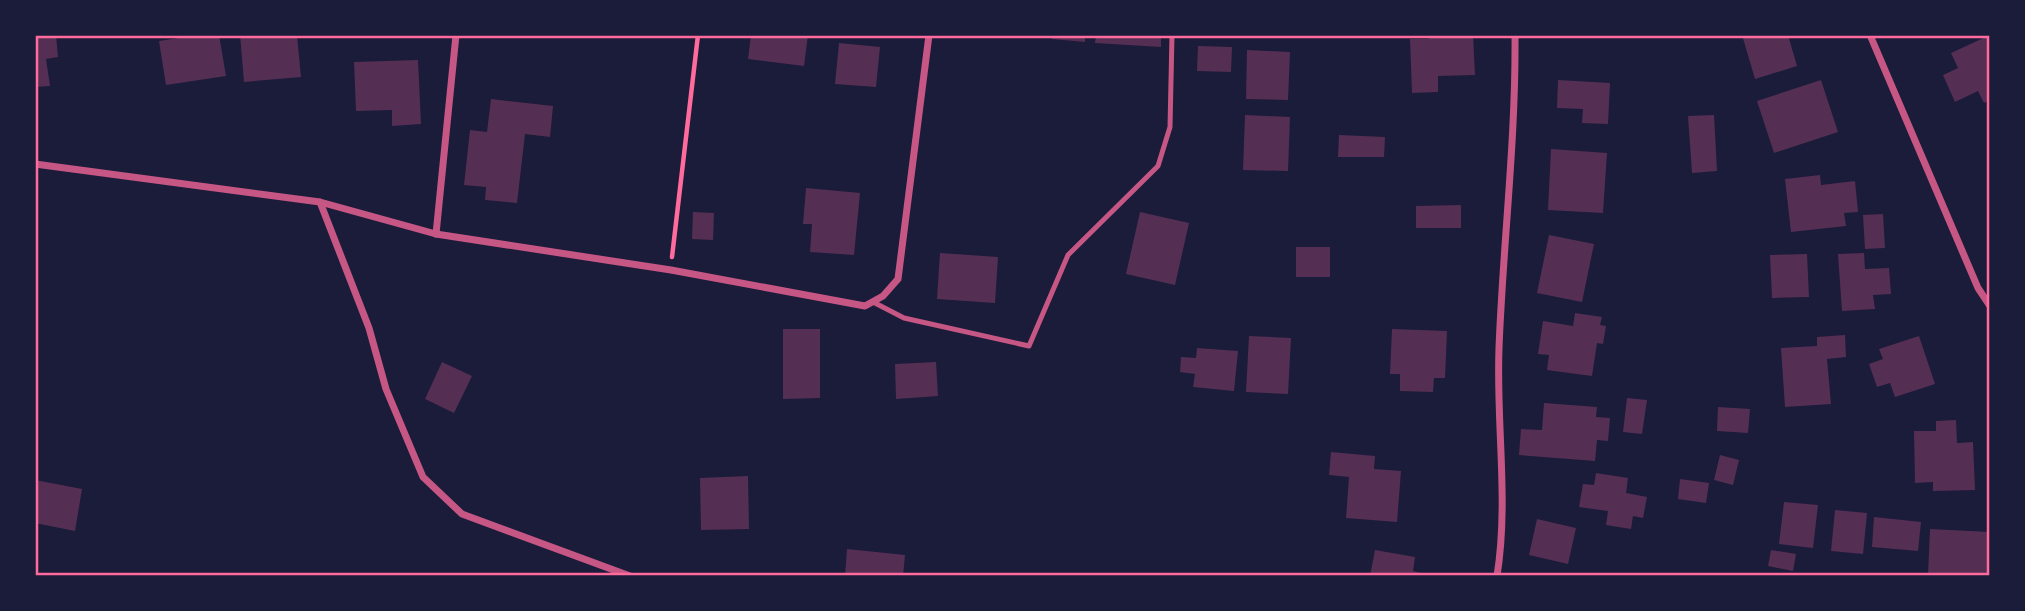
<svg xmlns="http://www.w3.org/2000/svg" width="2025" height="611" viewBox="0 0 2025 611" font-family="'IBM Plex Sans',sans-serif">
<rect width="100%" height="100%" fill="#1b1b3a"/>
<g fill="#542f53">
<polygon points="35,35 56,35 58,57 46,59 50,86 35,87"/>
<polygon points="198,35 219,35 226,76 166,85 159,41"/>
<polygon points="240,35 297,35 301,77 244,82"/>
<polygon points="751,35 808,35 804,66 748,59"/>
<polygon points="1052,35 1085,35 1085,42 1052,39"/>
<polygon points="1096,35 1161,35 1161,47 1095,43"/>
<polygon points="1429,35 1473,35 1475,75 1438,76 1438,92 1412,93 1410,39 1429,39"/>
<polygon points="1742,35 1788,35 1797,66 1755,79"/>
<polygon points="1990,35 1990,62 1987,63 1990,69 1990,100 1984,103 1978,91 1955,102 1943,75 1958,68 1951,53"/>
<polygon points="839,43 880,47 876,87 835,84"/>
<polygon points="1198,46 1232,47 1231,72 1197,71"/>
<polygon points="1247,50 1290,52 1288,100 1246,99"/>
<polygon points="418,60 421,124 392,126 392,110 356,111 354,62"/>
<polygon points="1558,80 1610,83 1608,124 1582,123 1583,109 1557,108"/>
<polygon points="1821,80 1838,132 1774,153 1757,101"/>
<polygon points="491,99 553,106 550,137 525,134 517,203 485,200 486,187 464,185 470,130 487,132"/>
<polygon points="1245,115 1290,117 1288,171 1243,170"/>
<polygon points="1714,115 1717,171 1692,173 1688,116"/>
<polygon points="1339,135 1385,137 1384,157 1338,157"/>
<polygon points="1551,149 1607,153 1603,213 1548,210"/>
<polygon points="1820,175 1821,185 1855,181 1858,212 1844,213 1846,226 1791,232 1785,179"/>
<polygon points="806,188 860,193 854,255 810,252 812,224 803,224"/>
<polygon points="1461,205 1461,228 1416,228 1416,206"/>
<polygon points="693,212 714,213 713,240 692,239"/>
<polygon points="1140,212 1189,223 1175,285 1126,274"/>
<polygon points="1883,214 1885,248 1865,249 1863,215"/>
<polygon points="1549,235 1594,244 1582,302 1537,293"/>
<rect x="1296" y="247" width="34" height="30"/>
<polygon points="940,253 998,257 995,303 937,299"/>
<polygon points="1864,253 1865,269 1889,268 1891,294 1873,295 1875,309 1842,311 1838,254"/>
<polygon points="1807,254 1809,297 1772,298 1770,255"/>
<polygon points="1575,313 1602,317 1600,325 1606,326 1603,344 1597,343 1592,376 1547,370 1549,355 1538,354 1543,321 1573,326"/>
<polygon points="783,329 820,329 820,398 783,399"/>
<polygon points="1392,329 1447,331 1445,378 1434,378 1433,392 1400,391 1400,374 1390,374"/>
<polygon points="1845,335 1846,357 1827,359 1831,404 1785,407 1781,348 1817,346 1817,337"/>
<polygon points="1249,336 1291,338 1288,394 1246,392"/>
<polygon points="1919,336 1935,384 1895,397 1890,383 1877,387 1869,364 1883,359 1879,349"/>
<polygon points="1197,348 1238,351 1234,391 1193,387 1195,374 1180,372 1181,357 1196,358"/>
<polygon points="442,362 472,376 454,413 425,399"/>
<polygon points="936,362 938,396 896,399 895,364"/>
<polygon points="1627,398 1647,400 1642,434 1623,432"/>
<polygon points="1544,403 1597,407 1596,417 1610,418 1608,441 1597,440 1595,461 1519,455 1521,429 1542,430"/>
<polygon points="1718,407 1750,409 1748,433 1717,431"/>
<polygon points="1956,420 1957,443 1973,442 1975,490 1933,491 1933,482 1915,483 1914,431 1936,431 1936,421"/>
<polygon points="1331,452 1375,456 1374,469 1401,471 1397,522 1346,518 1349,477 1329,475"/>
<polygon points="1720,455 1739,460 1733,485 1714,480"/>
<polygon points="1596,473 1628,478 1626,493 1647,497 1643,518 1633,516 1631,529 1606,525 1608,511 1579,507 1583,484 1594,485"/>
<polygon points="748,476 749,529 701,530 700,478"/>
<polygon points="1680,479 1709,483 1706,503 1678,499"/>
<polygon points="35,480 82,489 75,531 35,523"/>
<polygon points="1784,502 1818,505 1813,548 1779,544"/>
<polygon points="1835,510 1867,513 1863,554 1831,551"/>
<polygon points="1874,517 1921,522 1918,551 1872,547"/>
<polygon points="1537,519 1576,528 1568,564 1529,555"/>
<polygon points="1930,529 1990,532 1990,576 1928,575"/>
<polygon points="847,549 905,555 903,576 845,576"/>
<polygon points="1375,550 1415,557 1413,571 1434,576 1370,576"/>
<polygon points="1771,550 1796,554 1793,571 1768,566"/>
</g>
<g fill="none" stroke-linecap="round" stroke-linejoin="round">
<polyline stroke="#ff6b9d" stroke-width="4.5" points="672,257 698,35"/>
<polyline stroke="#c65784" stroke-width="5" points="873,302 904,318 1029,346 1068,255 1158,166 1170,127 1172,35"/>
<g stroke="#c65784" stroke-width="7">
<polyline points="1870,35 1978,288 1990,306"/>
<polyline points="35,164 320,202 369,328 386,389 423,477 462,514 630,576"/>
<polyline points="320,202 436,234 671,270 865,306 883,296 898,279 929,35"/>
<polyline points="436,234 456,35"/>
<path d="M1497,576C1509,501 1496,424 1499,348C1503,243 1516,140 1515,35"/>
</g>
</g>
<rect width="2025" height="611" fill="none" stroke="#1b1b3a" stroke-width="74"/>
<rect x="37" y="37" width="1951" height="537" fill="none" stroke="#ff6b9d" stroke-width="2.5"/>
</svg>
